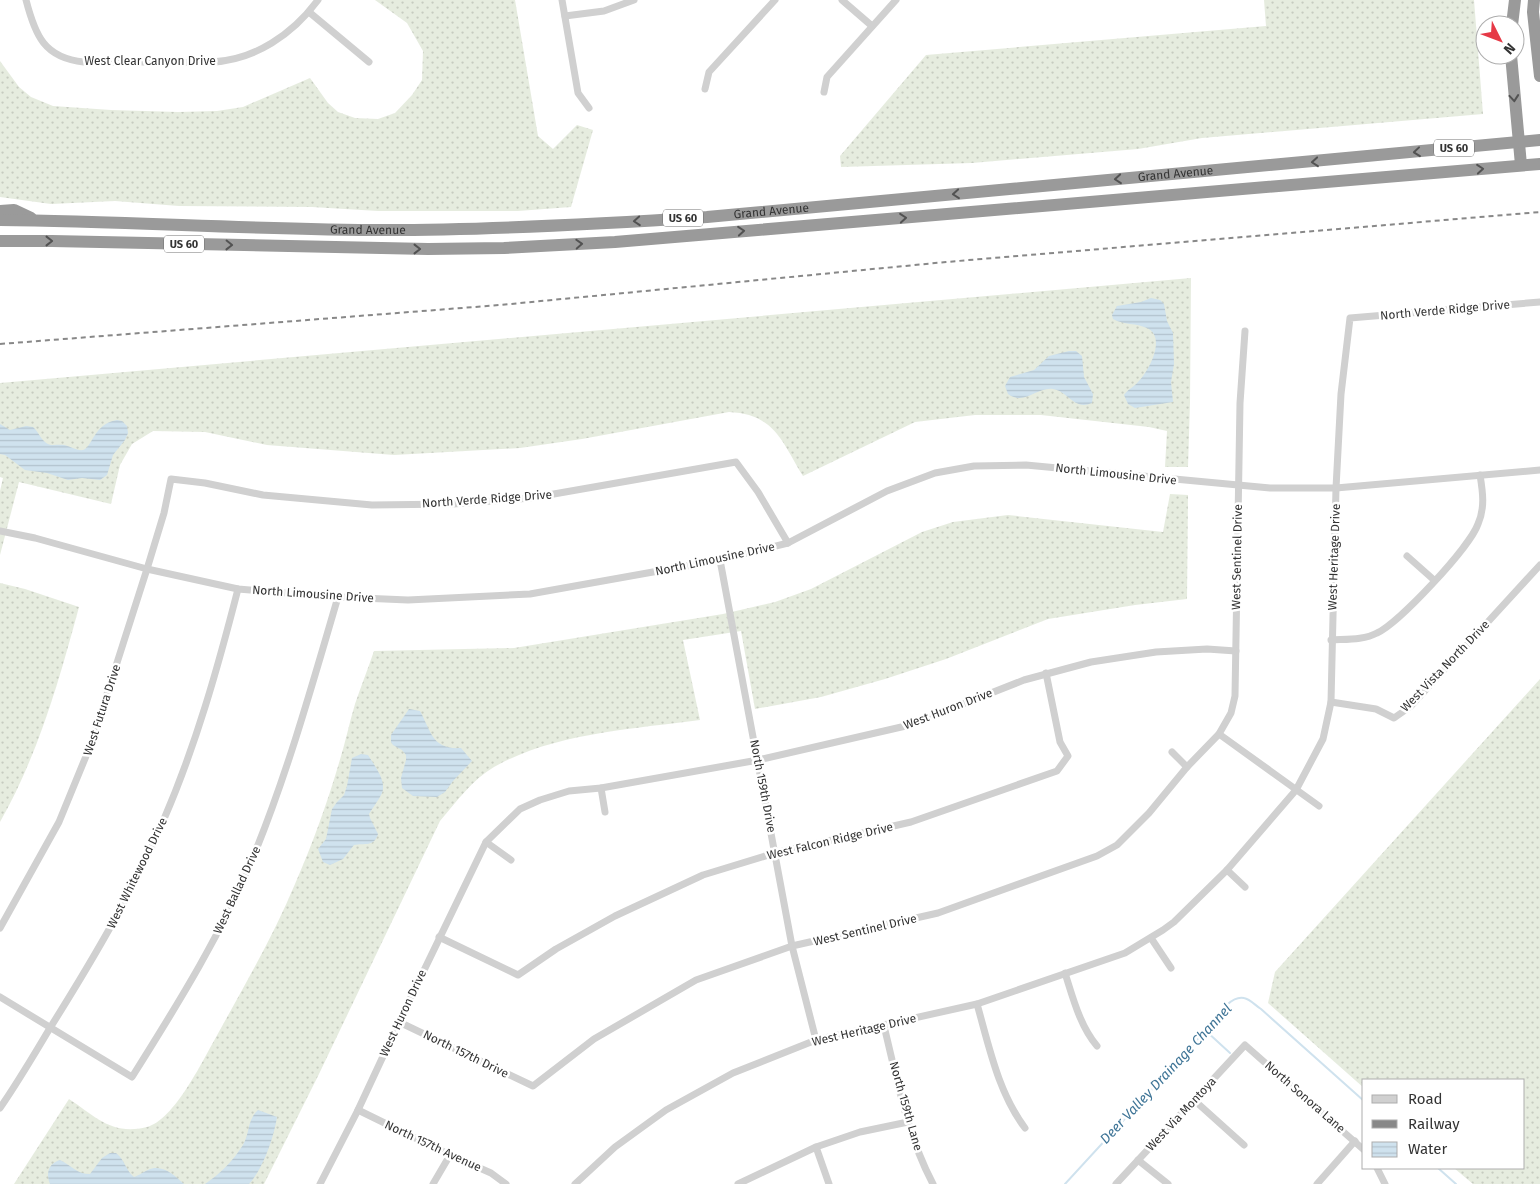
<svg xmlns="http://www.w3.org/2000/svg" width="1540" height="1184" viewBox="0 0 1540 1184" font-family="'Fira Sans',sans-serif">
<defs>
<pattern id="grass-dots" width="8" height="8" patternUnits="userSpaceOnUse" patternTransform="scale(1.25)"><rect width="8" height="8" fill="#e6ecdf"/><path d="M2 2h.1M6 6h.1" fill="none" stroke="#c6cbc0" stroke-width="1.8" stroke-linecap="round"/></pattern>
<pattern id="water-rules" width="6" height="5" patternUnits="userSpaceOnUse" patternTransform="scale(1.25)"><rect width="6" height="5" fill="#cfe2ee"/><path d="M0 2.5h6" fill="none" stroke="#b2c2cd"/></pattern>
</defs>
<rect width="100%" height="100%" fill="#fff"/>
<g fill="url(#grass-dots)">
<polygon points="375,0 515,0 538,136 553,149 577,125 593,130 571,207 518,211 378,211 312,207 179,206 115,201 51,204 0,197 0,61 19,87 31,97 53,106 111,110 178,112 217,111 243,107 310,78 328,103 338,112 355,118 378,119 395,113 412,95 422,80 423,51 407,23"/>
<polygon points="1264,0 1474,0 1483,114 1202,138 1138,149 972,163 841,167 840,156 926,55 1266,26"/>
<path d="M1191,278L1190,402L1188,467H1165L1167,431L1149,427L1041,415H975L915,422L803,476C782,442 775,414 729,412L582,439L520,448L394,455L267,445L205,432L153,431L132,444L120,465L111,504L19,482L0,555V491L3,478L0,477V383Z"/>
<path d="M1170,494L1188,495L1187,599L1135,605L1048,619L946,659L885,679L821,697L755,709L741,631L683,640L700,720C633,729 554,733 494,767C472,780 457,801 440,821L319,1074L264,1184H14L69,1099C95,1116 112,1136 147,1127C174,1120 202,1062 215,1039C243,988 273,937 295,884C312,845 327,804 339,763C345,744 349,724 355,704C361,686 368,669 374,651L514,648L723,614L775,602L811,589L922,532L953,522L1008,515L1163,532Z"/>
<path d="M0,583L25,589L79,607C59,681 38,755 0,822Z"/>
<polygon points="1540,679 1540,1184 1473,1184 1454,1168 1524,1168 1524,1080 1364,1080 1364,1088 1268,1003 1275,972"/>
</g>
<g fill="url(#water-rules)">
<path d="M1151,298L1160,300L1164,304L1167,321L1173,333L1174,364L1171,382L1173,402L1135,408L1128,404L1124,395C1128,389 1134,387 1138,382C1149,371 1167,337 1147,328C1136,323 1124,325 1113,319L1112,315L1117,306L1141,302Z"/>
<path d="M1069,351H1076L1082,356L1084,377L1093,394L1092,403C1074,411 1068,391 1053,389C1036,387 1025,406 1008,394L1005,386L1010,377L1034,370L1049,356Z"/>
<path d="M117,420L122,421L127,426L128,433L125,440L113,455L107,475L100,480L82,478L68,480L47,473L25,470L5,455L0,454V424L10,430L26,426L33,427C38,431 40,438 45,442C50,447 57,444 64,445C70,446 77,451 83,450C93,447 93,424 117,420Z"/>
<path d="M409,709L420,711C431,731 432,750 461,748L472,761L453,781L445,792L437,797L413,796L402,788L401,778L406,760V755L402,750L393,745L391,742V735Z"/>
<path d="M361,754L368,755C374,765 387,781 382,793C379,800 373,807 369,814L370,818L378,834C374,847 365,843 354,845L343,859L330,865L323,862L318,849L326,839L332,809L337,802L344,795L347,786L352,758Z"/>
<path d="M258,1110L277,1117C274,1137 263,1169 249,1184H205C220,1174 233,1161 243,1145C250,1133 247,1120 258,1110Z"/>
<path d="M110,1153H116C125,1160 126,1171 134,1177C140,1175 143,1172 148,1170C162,1163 175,1176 184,1184H50C46,1173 48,1164 60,1160C72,1166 77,1174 90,1174L102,1158Z"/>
</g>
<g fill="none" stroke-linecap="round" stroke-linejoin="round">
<g stroke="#cfe2ee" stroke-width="2">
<polyline points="1206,1031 1230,1053"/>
<polyline points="1438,1168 1456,1184"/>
<path d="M1065,1184L1211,1025C1218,1016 1230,995 1244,998C1250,999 1256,1006 1261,1009L1364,1101"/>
</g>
<g stroke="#d0d0d0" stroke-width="7">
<path d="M26,0C35,35 44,58 84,62C111,62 138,62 165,62C181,62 196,63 212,62C255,60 293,34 318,0"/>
<polyline points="562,0 578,93 589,108"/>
<polyline points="842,0 872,26"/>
<polyline points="309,12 369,62"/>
<polyline points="565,16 604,11 634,0"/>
<polyline points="705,89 709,72 775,0"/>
<polyline points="824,92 827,77 896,0"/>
<polyline points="0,531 35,538 147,569 238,589 338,597 408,600 530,594 720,560 788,543 887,491 935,473 974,466 1026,465 1270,488 1336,488 1540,470"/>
<polyline points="1407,556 1434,580"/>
<polyline points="720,560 792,946 816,1040"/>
<path d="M1331,640C1346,639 1364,640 1377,633C1399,623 1470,547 1478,524C1485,508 1483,493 1480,475"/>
<polyline points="1331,702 1376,709 1394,718 1411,706 1540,565"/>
<polyline points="1219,734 1319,806"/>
<polyline points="1172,752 1187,767"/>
<polyline points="601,788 605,812"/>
<polyline points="486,842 511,860"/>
<polyline points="1227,870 1245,887"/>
<polyline points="0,928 59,822 91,744 147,569 164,513 171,479 205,483 263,495 372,505 453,504 531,498 736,462 758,492 788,543"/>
<polyline points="439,937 518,975 556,949 615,916 703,875 775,853 911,822 1057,771 1068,756 1060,742 1046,673"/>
<polyline points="1151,938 1171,968"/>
<path d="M1065,973C1073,998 1080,1026 1097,1046"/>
<path d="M0,997L132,1077C178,1004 224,930 256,850C289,768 313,682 338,597"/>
<path d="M977,1004C989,1046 998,1092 1025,1128"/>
<polyline points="399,1022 533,1086 594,1039 696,980 792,946 938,913 1097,856 1117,845 1149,813 1187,767 1219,734 1231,713 1235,696 1240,403 1245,331"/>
<path d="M884,1026C897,1079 907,1135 933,1184"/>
<polyline points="1194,1100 1244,1145"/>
<path d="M0,1108C18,1082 34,1055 50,1028C92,961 133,892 164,819C196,745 218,667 238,589"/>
<polyline points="358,1110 450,1155 491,1173 506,1184"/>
<polyline points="816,1147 829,1184"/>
<polyline points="1138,1160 1168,1184"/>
<polyline points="1377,1168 1385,1184"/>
<polyline points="320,1184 358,1110 399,1022 486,842 520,809 540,800 569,791 601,788 758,760 910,725 1024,680 1091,662 1156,652 1207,649 1236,651"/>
<polyline points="433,1184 450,1155"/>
<polyline points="575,1184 615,1147 666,1110 733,1073 816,1040 977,1004 1125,953 1163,930 1174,922 1227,870 1296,790 1323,739 1331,702 1336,488 1341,394 1350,318 1540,302"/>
<polyline points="738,1184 816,1147 860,1132 908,1122"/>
<polyline points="1116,1184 1245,1045 1364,1150"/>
<polyline points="1317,1184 1355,1141"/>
</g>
<g stroke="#9a9a9a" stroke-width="12">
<polyline points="1534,0 1533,12 1540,76"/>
<polyline points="1512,25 1515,0"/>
<polyline points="1511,55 1521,165"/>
<polyline points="0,211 14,210 31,218"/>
<path id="s1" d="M0,220C129,221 257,230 385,230C493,230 600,224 707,217L1540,140"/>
<polyline points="0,241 52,241 428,249 504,248 615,242 1540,164"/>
</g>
<polyline stroke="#888" stroke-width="2" stroke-dasharray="5 4" stroke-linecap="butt" points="0,344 500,305 946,262 1540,212"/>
</g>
<defs><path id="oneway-chevron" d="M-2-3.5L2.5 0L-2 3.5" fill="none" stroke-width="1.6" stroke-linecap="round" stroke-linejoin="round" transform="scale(1.25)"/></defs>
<g stroke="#525252">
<use href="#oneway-chevron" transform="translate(1514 98) rotate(85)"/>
<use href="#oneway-chevron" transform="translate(1417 152) rotate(174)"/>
<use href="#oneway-chevron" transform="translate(1315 162) rotate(175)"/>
<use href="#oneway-chevron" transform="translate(1480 169) rotate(-5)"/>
<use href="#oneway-chevron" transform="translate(1118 179) rotate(175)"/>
<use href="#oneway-chevron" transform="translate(956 194) rotate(175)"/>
<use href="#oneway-chevron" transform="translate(903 218) rotate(-5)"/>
<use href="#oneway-chevron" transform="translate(637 221) rotate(176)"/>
<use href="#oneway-chevron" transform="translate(741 231) rotate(-5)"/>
<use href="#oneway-chevron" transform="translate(49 241)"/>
<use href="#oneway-chevron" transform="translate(579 244) rotate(-3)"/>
<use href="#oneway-chevron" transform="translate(229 245) rotate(1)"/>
<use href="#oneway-chevron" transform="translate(417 249)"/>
</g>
<g text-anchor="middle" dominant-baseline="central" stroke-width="5" stroke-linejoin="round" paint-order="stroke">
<g fill="#fff" stroke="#707070" stroke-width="1">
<rect x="1434" y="139.5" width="40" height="17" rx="4"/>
<rect x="663" y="209.5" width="40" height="17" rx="4"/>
<rect x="164" y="235.5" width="40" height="17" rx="4"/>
</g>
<g font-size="11" font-weight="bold" fill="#333">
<text x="1454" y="148">US 60</text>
<text x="683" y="218">US 60</text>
<text x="184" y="244">US 60</text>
</g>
<g font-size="12" fill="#333" stroke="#fff">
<text x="150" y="61">West Clear Canyon Drive</text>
<text stroke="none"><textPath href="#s1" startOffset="1178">Grand Avenue</textPath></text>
<text stroke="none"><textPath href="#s1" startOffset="772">Grand Avenue</textPath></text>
<text stroke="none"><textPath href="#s1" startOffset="368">Grand Avenue</textPath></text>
<text transform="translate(1445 310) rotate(-5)">North Verde Ridge Drive</text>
<text transform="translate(1116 474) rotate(6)">North Limousine Drive</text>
<text transform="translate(487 499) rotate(-4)">North Verde Ridge Drive</text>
<text transform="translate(1237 557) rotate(-89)">West Sentinel Drive</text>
<text transform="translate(1334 557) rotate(-88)">West Heritage Drive</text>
<text transform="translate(715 559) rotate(-12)">North Limousine Drive</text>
<text transform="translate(313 594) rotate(4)">North Limousine Drive</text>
<text transform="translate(1445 666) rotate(-46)">West Vista North Drive</text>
<text transform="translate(948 709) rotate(-21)">West Huron Drive</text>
<text transform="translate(102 710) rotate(-72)">West Futura Drive</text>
<text transform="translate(763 786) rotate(79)">North 159th Drive</text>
<text transform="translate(830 841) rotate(-13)">West Falcon Ridge Drive</text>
<text transform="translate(137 873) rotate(-64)">West Whitewood Drive</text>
<text transform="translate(237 890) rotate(-65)">West Ballad Drive</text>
<text transform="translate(865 930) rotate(-13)">West Sentinel Drive</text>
<text transform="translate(403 1013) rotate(-65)">West Huron Drive</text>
<text transform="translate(864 1030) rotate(-13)">West Heritage Drive</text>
<text transform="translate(466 1054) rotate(26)">North 157th Drive</text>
<text transform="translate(1305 1097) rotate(41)">North Sonora Lane</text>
<text transform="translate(906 1106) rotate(74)">North 159th Lane</text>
<text transform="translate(1181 1114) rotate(-47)">West Via Montoya</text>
<text transform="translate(433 1146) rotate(25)">North 157th Avenue</text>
</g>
<g font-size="14" font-style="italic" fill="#3f7597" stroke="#fff">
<text transform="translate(1166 1074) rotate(-47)">Deer Valley Drainage Channel</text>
</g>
</g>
<rect x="1362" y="1079" width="162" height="90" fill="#ffffff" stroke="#adadad"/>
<rect x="1372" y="1095" width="25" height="8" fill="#d0d0d0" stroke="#adadad"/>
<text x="1408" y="1104" font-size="15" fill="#333333">Road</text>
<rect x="1372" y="1120" width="25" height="8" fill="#888888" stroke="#adadad"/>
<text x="1408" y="1129" font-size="15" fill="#333333">Railway</text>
<rect x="1372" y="1142" width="25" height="15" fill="url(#water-rules)" stroke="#adadad"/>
<text x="1408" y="1154" font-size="15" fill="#333333">Water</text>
<g transform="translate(1500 40) rotate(132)"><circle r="24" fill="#ffffff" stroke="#adadad"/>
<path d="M0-4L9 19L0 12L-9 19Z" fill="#e63946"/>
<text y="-8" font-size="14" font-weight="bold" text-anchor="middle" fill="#333333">N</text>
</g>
</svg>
